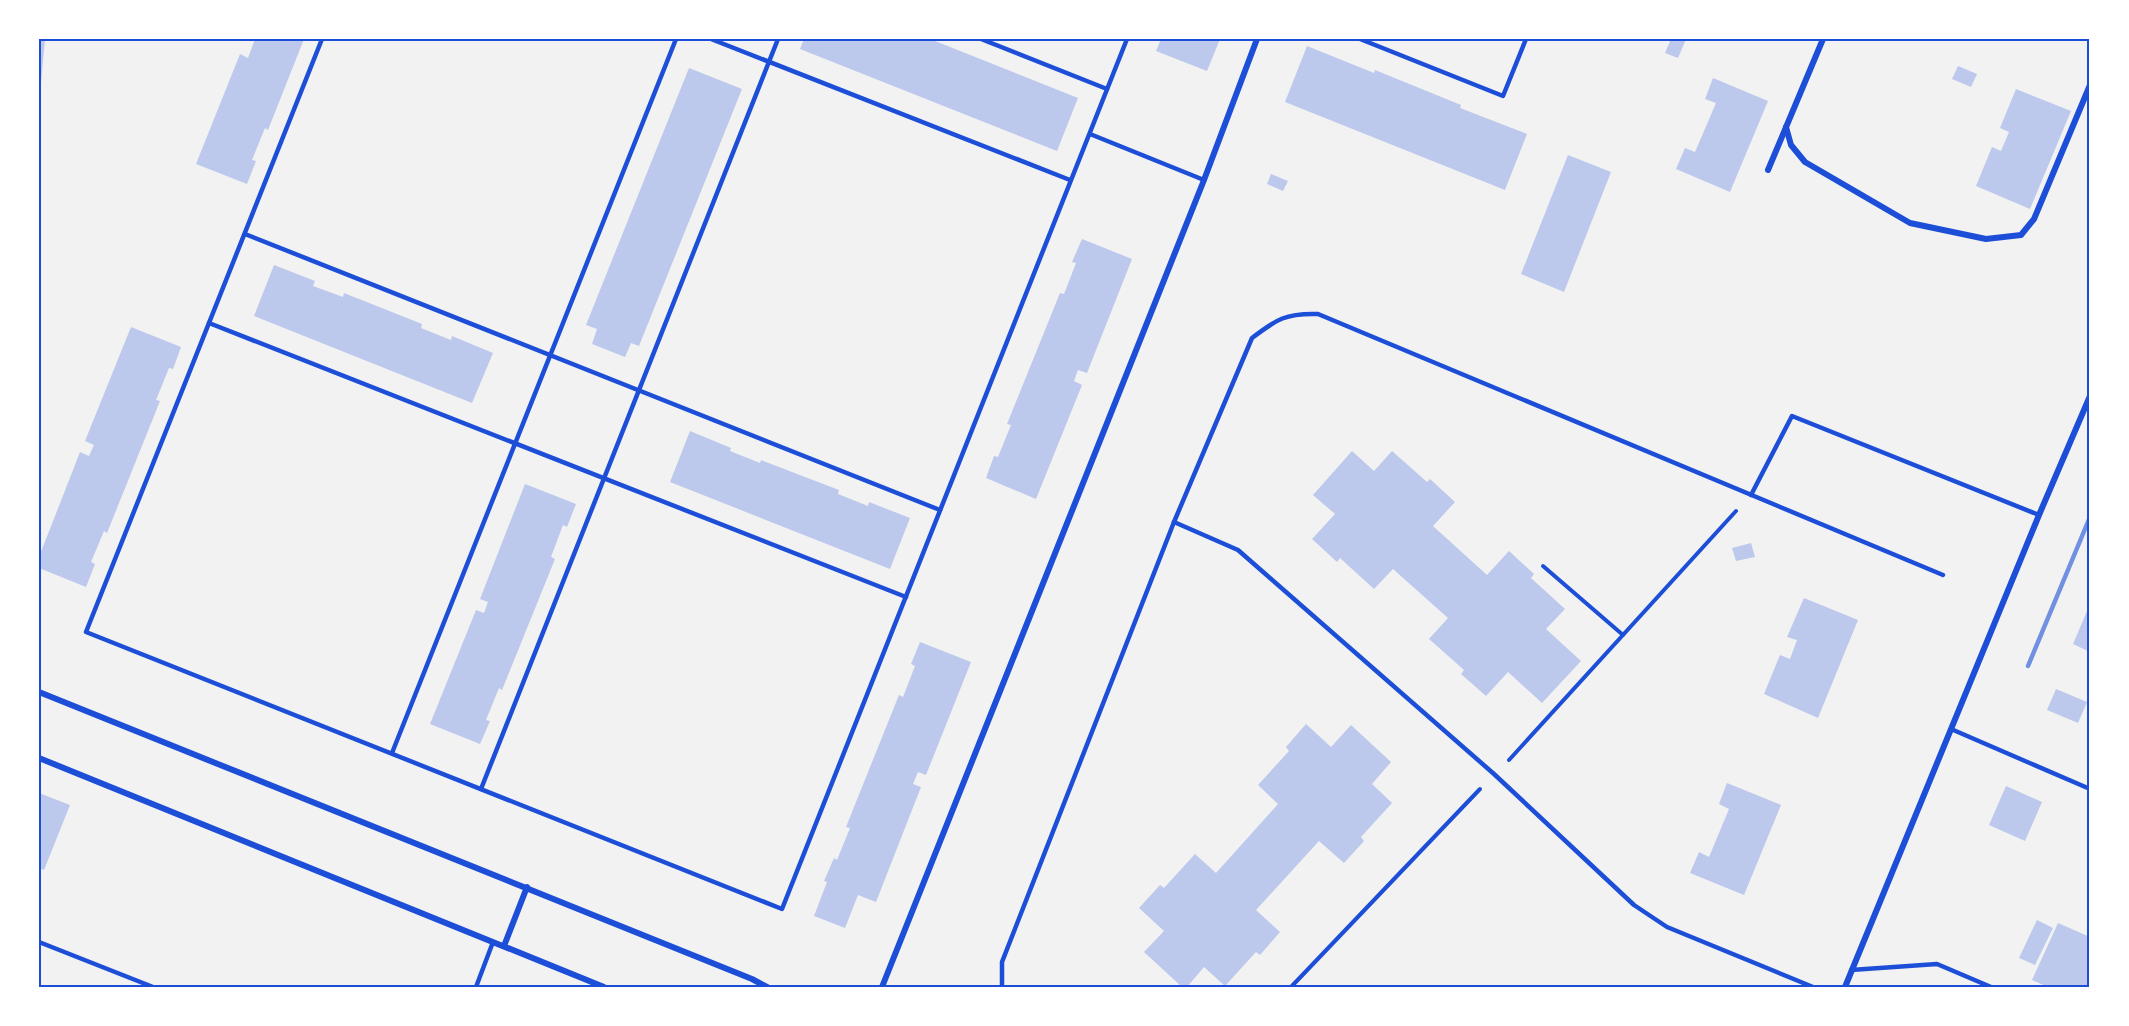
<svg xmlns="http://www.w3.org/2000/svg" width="2129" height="1026" viewBox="0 0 2129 1026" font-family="'Fira Sans',sans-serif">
<rect width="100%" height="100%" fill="#f2f2f2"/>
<g fill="#bdc9ec">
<polygon points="39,39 45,39 41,83 39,83"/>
<polygon points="255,39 304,39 268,130 265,128 252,160 256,161 247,184 196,164 240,54 248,58"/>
<polygon points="804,39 930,39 1078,98 1057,151 800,49"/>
<polygon points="1161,39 1220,39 1207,71 1156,51"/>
<polygon points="1671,39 1686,39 1678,58 1665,53"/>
<polygon points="1307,46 1374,73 1375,70 1461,105 1460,108 1527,134 1505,190 1285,102"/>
<polygon points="1958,66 1977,74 1971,87 1952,79"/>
<polygon points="689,68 742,89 639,346 631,343 625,357 592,344 597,329 586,325"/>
<polygon points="1713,78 1768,101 1730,192 1676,169 1685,148 1695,152 1716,103 1705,99"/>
<polygon points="2016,89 2071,111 2030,209 1976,186 1992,147 2001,151 2009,132 2000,128"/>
<polygon points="1568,155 1611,172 1564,292 1521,274"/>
<polygon points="1271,174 1288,181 1283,191 1267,184"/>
<polygon points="1082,239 1132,259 1087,373 1078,370 1074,381 1082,385 1036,499 986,478 994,456 998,457 1011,425 1007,424 1060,293 1064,294 1076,263 1072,262"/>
<polygon points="274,265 315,281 313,286 343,297 344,293 422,324 421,328 451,340 452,336 493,353 472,403 254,316"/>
<polygon points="131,327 181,347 173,369 169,368 156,400 160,401 107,533 104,531 91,562 95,564 86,587 39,568 39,557 80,452 89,456 94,445 85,441"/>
<polygon points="690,431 731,448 730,451 760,463 761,460 839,490 838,494 868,506 869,502 910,518 890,569 670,482"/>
<polygon points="1352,451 1374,471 1392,451 1427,482 1430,479 1455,502 1433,526 1487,575 1509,551 1534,574 1531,578 1565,609 1546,629 1581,661 1542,703 1508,672 1486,696 1461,674 1464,670 1429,639 1448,618 1393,569 1374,589 1340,558 1337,562 1312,539 1335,514 1313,495"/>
<polygon points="525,484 576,504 567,527 563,525 551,557 555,559 502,690 499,688 486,720 490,721 480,744 430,724 476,610 484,613 488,602 480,599"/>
<polygon points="1751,543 1755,557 1736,561 1732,548"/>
<polygon points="1804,598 1858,620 1818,718 1764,694 1780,655 1790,659 1797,640 1787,637"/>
<polygon points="2090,604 2090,652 2073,644"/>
<polygon points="920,642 971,662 926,775 918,772 913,784 921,787 876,902 858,895 845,928 814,916 827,882 824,881 834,858 837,860 850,828 846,827 899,695 903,697 915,666 911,664"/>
<polygon points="2056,689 2087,702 2078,723 2047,710"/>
<polygon points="1306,724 1331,747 1351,725 1391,762 1372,784 1392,803 1361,837 1364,841 1344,863 1319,841 1256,910 1280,932 1260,955 1256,952 1225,986 1204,967 1187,987 1182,987 1144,952 1164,931 1139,908 1160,885 1164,888 1195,854 1216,873 1278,804 1258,785 1289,751 1286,747"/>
<polygon points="1727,783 1781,805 1744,895 1690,873 1699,852 1709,857 1729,809 1719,804"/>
<polygon points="2006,786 2042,802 2025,841 1989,825"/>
<polygon points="39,793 70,805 44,870 39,868"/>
<polygon points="2037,920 2053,928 2035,965 2019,958"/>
<polygon points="2058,923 2090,937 2090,987 2048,987 2032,980"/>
</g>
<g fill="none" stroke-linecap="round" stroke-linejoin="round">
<g stroke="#1d4ed8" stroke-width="4">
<polyline points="1543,566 1623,635"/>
<polyline points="1509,760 1736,511"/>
<polyline points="1291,987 1480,789"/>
</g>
<g stroke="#1d4ed8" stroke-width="4.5">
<polyline points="322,39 86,632 782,909 1127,39"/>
<polyline points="711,39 1070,180"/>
<polyline points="981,39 1107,89"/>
<polyline points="1360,39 1503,96 1526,39"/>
<polyline points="1090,134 1204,180"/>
<polyline points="245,234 940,510"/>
<polyline points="209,323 906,597"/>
<polyline points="1751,495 1792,416 2039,515"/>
<polyline points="1174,522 1238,550 1494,774 1634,905 1667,927 1813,987"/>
<polyline points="1951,729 2090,789"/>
<polyline points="392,753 676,39"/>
<polyline points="481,789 778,39"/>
<polyline points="39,942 153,987"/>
<polyline points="1851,970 1937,964 1991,987"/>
<polyline points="476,987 493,942"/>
<path d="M1002,987V962L1174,522L1252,338C1277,319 1286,313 1318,314L1943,575"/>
</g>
<g stroke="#1d4ed8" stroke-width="6">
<polyline points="1786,127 1791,145 1805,162 1910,223 1986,239 2021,235 2034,219 2090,85"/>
<polyline points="1768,170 1823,39"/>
<polyline points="39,692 752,979 767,987"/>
<polyline points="39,758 604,987"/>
<polyline points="504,946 527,887"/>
<polyline points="882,987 1204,180 1257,39"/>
<polyline points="1845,987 2039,515 2090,396"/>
</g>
<polyline stroke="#7290e2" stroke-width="4.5" points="2028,666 2090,517"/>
</g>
<rect width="2129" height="1026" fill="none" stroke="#ffffff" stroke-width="81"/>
<rect x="40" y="40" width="2048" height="946" fill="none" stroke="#1d4ed8" stroke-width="2"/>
</svg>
